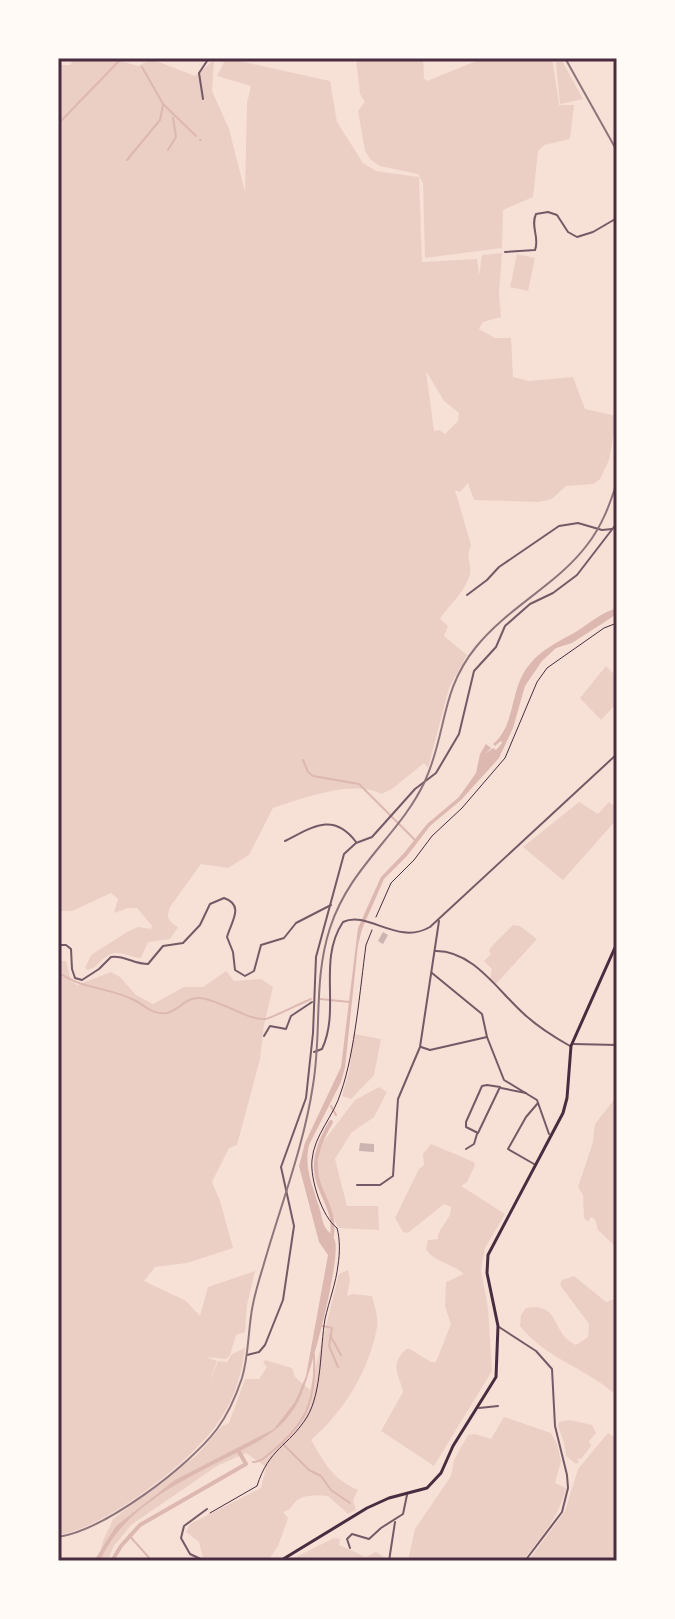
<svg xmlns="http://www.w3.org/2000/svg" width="675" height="1619" viewBox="0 0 675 1619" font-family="'Sofia Sans Condensed',sans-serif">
<rect width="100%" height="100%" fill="#f7e1d7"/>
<g fill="#ebcfc5" fill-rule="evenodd">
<path d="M75,58H110L138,66L151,59L195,76L214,60L212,91L229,129L245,192L247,103L251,86L217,76L226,58L330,81L337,122L363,163L376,171L419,177L422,262L477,259L479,275L482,255L502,253L499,293L501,317L483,322L479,329L495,338H511L513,377L529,381L573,377L585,409L617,416L609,460L600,479L594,484L566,486L552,499L539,502L474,500L468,483L460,492L455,490L471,545C465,556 473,566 469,577C463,595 450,603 440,619L448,626L444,636L467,655L449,688L428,768L424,763L392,789L381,794C353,779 301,799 273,808L249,855L228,868L201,864L170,907C166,918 168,921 178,927L170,939L148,942L141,958C132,958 124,952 115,953C104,954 99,967 88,970L85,968L91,955L127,932L138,927L151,929L152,926L137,908H128L114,913L118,899L111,893L72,911H58V65H70ZM426,371L444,401L459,413L458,421L445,434L440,430L434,431Z"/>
<polygon points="356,58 423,58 424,78 427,81 479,60 552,58 559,105 574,105 570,139 544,145 538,151 533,197 503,210 502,248 425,258 423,183 418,174 380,166 371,160 365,151 358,111 365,102 360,94"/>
<polygon points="562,61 583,99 560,104 556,62"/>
<polygon points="517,254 535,258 528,291 510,287"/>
<polygon points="606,666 617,677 617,703 601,720 580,698"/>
<polygon points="579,802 598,814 609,802 617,808 617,819 563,880 523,847"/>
<polygon points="513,925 520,926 537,939 496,984 490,979 492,969 484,961 491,954 489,951 491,947"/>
<path d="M58,961H66L71,981L77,985L111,972L120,977L136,995L153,1004L184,987H203L226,971L234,981L261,979L273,987L264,1025L260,1059L237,1145L229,1148L212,1182L220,1201L233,1248L187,1263L155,1267L144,1281L186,1301L200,1316L208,1287L255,1271L247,1305L245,1332L236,1335L230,1355L226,1359L206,1357L217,1361L209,1384L218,1361L227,1362L232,1354L245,1348C242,1373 235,1397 221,1418C196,1459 106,1528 58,1535Z"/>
<polygon points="354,1034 381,1039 374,1075 351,1099 342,1096 349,1072"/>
<polygon points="379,1087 387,1092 374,1117 351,1133 335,1159 347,1206 378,1206 379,1230 338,1228 317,1174 320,1146 355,1100"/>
<polygon points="617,1096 617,1248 598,1230 595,1219 591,1217 588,1222 584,1218 583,1195 578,1187 593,1142 595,1124"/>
<path d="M431,1144L474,1162L475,1165L467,1182L461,1186L505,1214L485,1248L481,1270L488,1308L492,1371L434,1466L381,1431L403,1392C400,1375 388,1367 406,1349H410L431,1362H436L451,1324L445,1306L446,1282L464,1274C454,1264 432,1261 426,1249L428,1240L438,1239C438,1226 452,1220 451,1207L444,1204L408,1233L403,1232L395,1218L419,1169L424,1165L423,1154Z"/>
<path d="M348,1270L350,1280L347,1296L353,1294L372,1296C374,1305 379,1318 377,1327C370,1369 343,1413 311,1440C325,1463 331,1478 358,1490L353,1500L356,1510L348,1514L328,1496C319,1496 307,1494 299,1499C291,1504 293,1509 283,1512L288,1518L278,1546L268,1561H210L203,1558L199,1542L186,1532L190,1524L261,1488L266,1467L246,1453L217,1466L131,1525L114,1546L107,1561H98L103,1541L113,1519L197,1455L222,1426L229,1423L245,1379H259L267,1367L263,1363L265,1360L292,1368L295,1377L310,1390L339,1274Z"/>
<path d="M574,1276L606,1302L617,1298V1396C587,1368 546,1359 520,1326L521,1315L526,1308C562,1302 549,1332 576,1345L588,1337L589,1324L560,1285L562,1280Z"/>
<path d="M504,1417L551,1433L557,1444L561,1461L555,1483L566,1488C559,1518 541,1537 523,1561H508L505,1557L498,1561H408L415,1529L451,1476L454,1460L468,1435L475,1434L491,1439Z"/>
<polygon points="570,1420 592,1425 596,1433 589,1441 591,1446 581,1459 577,1458 579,1462 576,1464 566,1456 564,1443 558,1426 559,1422"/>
<polygon points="608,1433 617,1438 617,1561 528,1561 565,1511 578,1469"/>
<polygon points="334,1538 340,1539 339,1545 366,1557 376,1552 390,1561 288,1561"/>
</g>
<path fill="#dcb8b0" d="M617,608V614L572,643L556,648L542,661L525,686L513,728L499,758L461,800L430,826L407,856L384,879L362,929L358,945L345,1067L341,1082L309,1145C304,1168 312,1183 318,1204C321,1211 322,1222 325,1227C327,1231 333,1235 335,1241C341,1260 310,1379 299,1400C284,1430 258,1442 230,1456C181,1481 123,1508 100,1561H94L116,1526L175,1480L274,1429L295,1402L306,1376L328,1255L319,1242L299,1166L305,1143L341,1067L358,928L381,877L404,853L427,824L459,797L476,773L480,754L486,744L491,748L485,754L493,748L496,750L502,743L501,741L495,746L493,744C513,728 511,697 522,676C534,653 554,644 574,633C589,624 600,613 617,608Z"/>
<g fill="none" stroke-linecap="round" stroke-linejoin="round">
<g stroke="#dcb8b0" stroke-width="2">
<polyline points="142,67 163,104 196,136"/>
<polyline points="58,124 120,60"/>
<polyline points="200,140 201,140"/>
<polyline points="168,150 176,137 173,118"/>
<polyline points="127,160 160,120 163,105"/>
<polyline points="303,760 308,772 313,776 359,784 416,841"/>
<path d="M58,972C83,990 109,987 134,1000C146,1006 152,1015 167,1013C180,1010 185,997 200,998C221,1000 246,1020 265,1019C270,1019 303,1002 311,999"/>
<polyline points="320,999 350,1002"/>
<polyline points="331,1106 336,1115"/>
<polyline points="319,1325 332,1328 329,1346 338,1367"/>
<polyline points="330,1335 341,1355"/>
<polyline points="283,1444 309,1470 321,1476 331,1490 350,1503"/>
<path d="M253,1462C262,1462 267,1455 274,1450C308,1421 316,1399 314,1355"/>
<polyline points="129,1535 134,1541"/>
<polyline points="135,1542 152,1561"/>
</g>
<g stroke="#dcb8b0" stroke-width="4">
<path d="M331,1122C292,1187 342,1194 331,1241"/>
<polyline points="112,1561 121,1546 140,1525 246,1464 238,1450"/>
</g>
</g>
<g fill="#ccb4b1">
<polygon points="383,932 388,935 383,944 378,941"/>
<polygon points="360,1143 374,1144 374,1152 359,1151"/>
</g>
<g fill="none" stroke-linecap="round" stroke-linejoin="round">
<g stroke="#4a2c40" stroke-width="1">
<polyline points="376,917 391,883 414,860 432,836 462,808 505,758 537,682 547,668 604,628 617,623"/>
<path d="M210,1513L257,1486C269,1448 288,1447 307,1417C322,1392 320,1348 325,1319C329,1301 336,1283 338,1265C340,1253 340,1239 337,1228C322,1217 310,1179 312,1160C314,1135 334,1116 341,1092C355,1052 360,989 366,945L372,930"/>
</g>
<g stroke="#755966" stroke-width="2">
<polyline points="203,99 199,73 209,58"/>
<path d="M505,252L535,250C540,238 530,226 536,214L548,212L557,215L568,232L577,237L593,232L617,218"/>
<polyline points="467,595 487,580 499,567 559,526 578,523 602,530 612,529"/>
<path d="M285,841C311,828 333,811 356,842"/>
<path d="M58,945H66L71,949L72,969L75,978L82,980L99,969L111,957C124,955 134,964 148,964L163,946L183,943L200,925L210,904L224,898C245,905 231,922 227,937L233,952L235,970L245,976L254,971L261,945L284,938L296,923L331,905"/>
<path d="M435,951C473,950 498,991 524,1014C538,1027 554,1037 570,1046"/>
<polyline points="432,973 482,1014 487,1037 504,1080 537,1100 549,1134"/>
<polyline points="264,1036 270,1026 286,1029 291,1016 312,1002"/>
<polyline points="574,1044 617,1045"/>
<polyline points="421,1047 430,1050 487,1037"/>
<path d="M314,1052L322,1049C341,1009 317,961 343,922C368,910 397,946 430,927L617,754"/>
<polygon points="487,1085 500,1087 478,1133 466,1127 466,1122 482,1086"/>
<polyline points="501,1088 526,1093"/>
<polyline points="466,1149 474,1144 477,1134"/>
<polyline points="534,1164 508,1149 526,1117 538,1103"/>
<polyline points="357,1185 380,1185 393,1176 398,1099 420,1047 439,921"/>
<polyline points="247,1355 259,1352 265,1345 283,1300 294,1226 281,1167 306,1098 313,1033 316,957 344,854 356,843 372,837 415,789 436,773 459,734 474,671 496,647 505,626 530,604 553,593 577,575 617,523"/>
<polyline points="479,1408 498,1406"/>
<polyline points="350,1548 347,1539 352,1534 369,1539 381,1528 403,1514 407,1495"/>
<polyline points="205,1561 190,1554 181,1538 184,1526 207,1509"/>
<polyline points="389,1561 395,1522"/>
</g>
<polyline stroke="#755966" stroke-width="2" points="499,1327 536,1351 552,1369 555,1426 567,1475 568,1488 562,1512 525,1561"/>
<polyline stroke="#4a2c40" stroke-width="3" points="280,1561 367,1508 389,1498 427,1488 441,1473 453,1446 496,1377 498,1326 487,1273 488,1255 563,1113 567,1098 571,1046 617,943"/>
<g stroke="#8f747c" stroke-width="2">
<polyline points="565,58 617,151"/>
<path d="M58,1537C105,1530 188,1467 217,1429C228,1414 236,1396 242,1378C248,1358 248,1337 251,1316C253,1299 258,1283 263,1267C280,1207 304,1146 313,1085C322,1032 313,980 330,928C350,866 400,835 425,781C447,733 440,691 476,647C508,607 557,585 587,545C602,526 610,504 617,482"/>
</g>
</g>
<rect width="675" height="1619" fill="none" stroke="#fffaf5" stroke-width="120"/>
<rect x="60" y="60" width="555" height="1499" fill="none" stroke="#4a2c40" stroke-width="3"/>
</svg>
